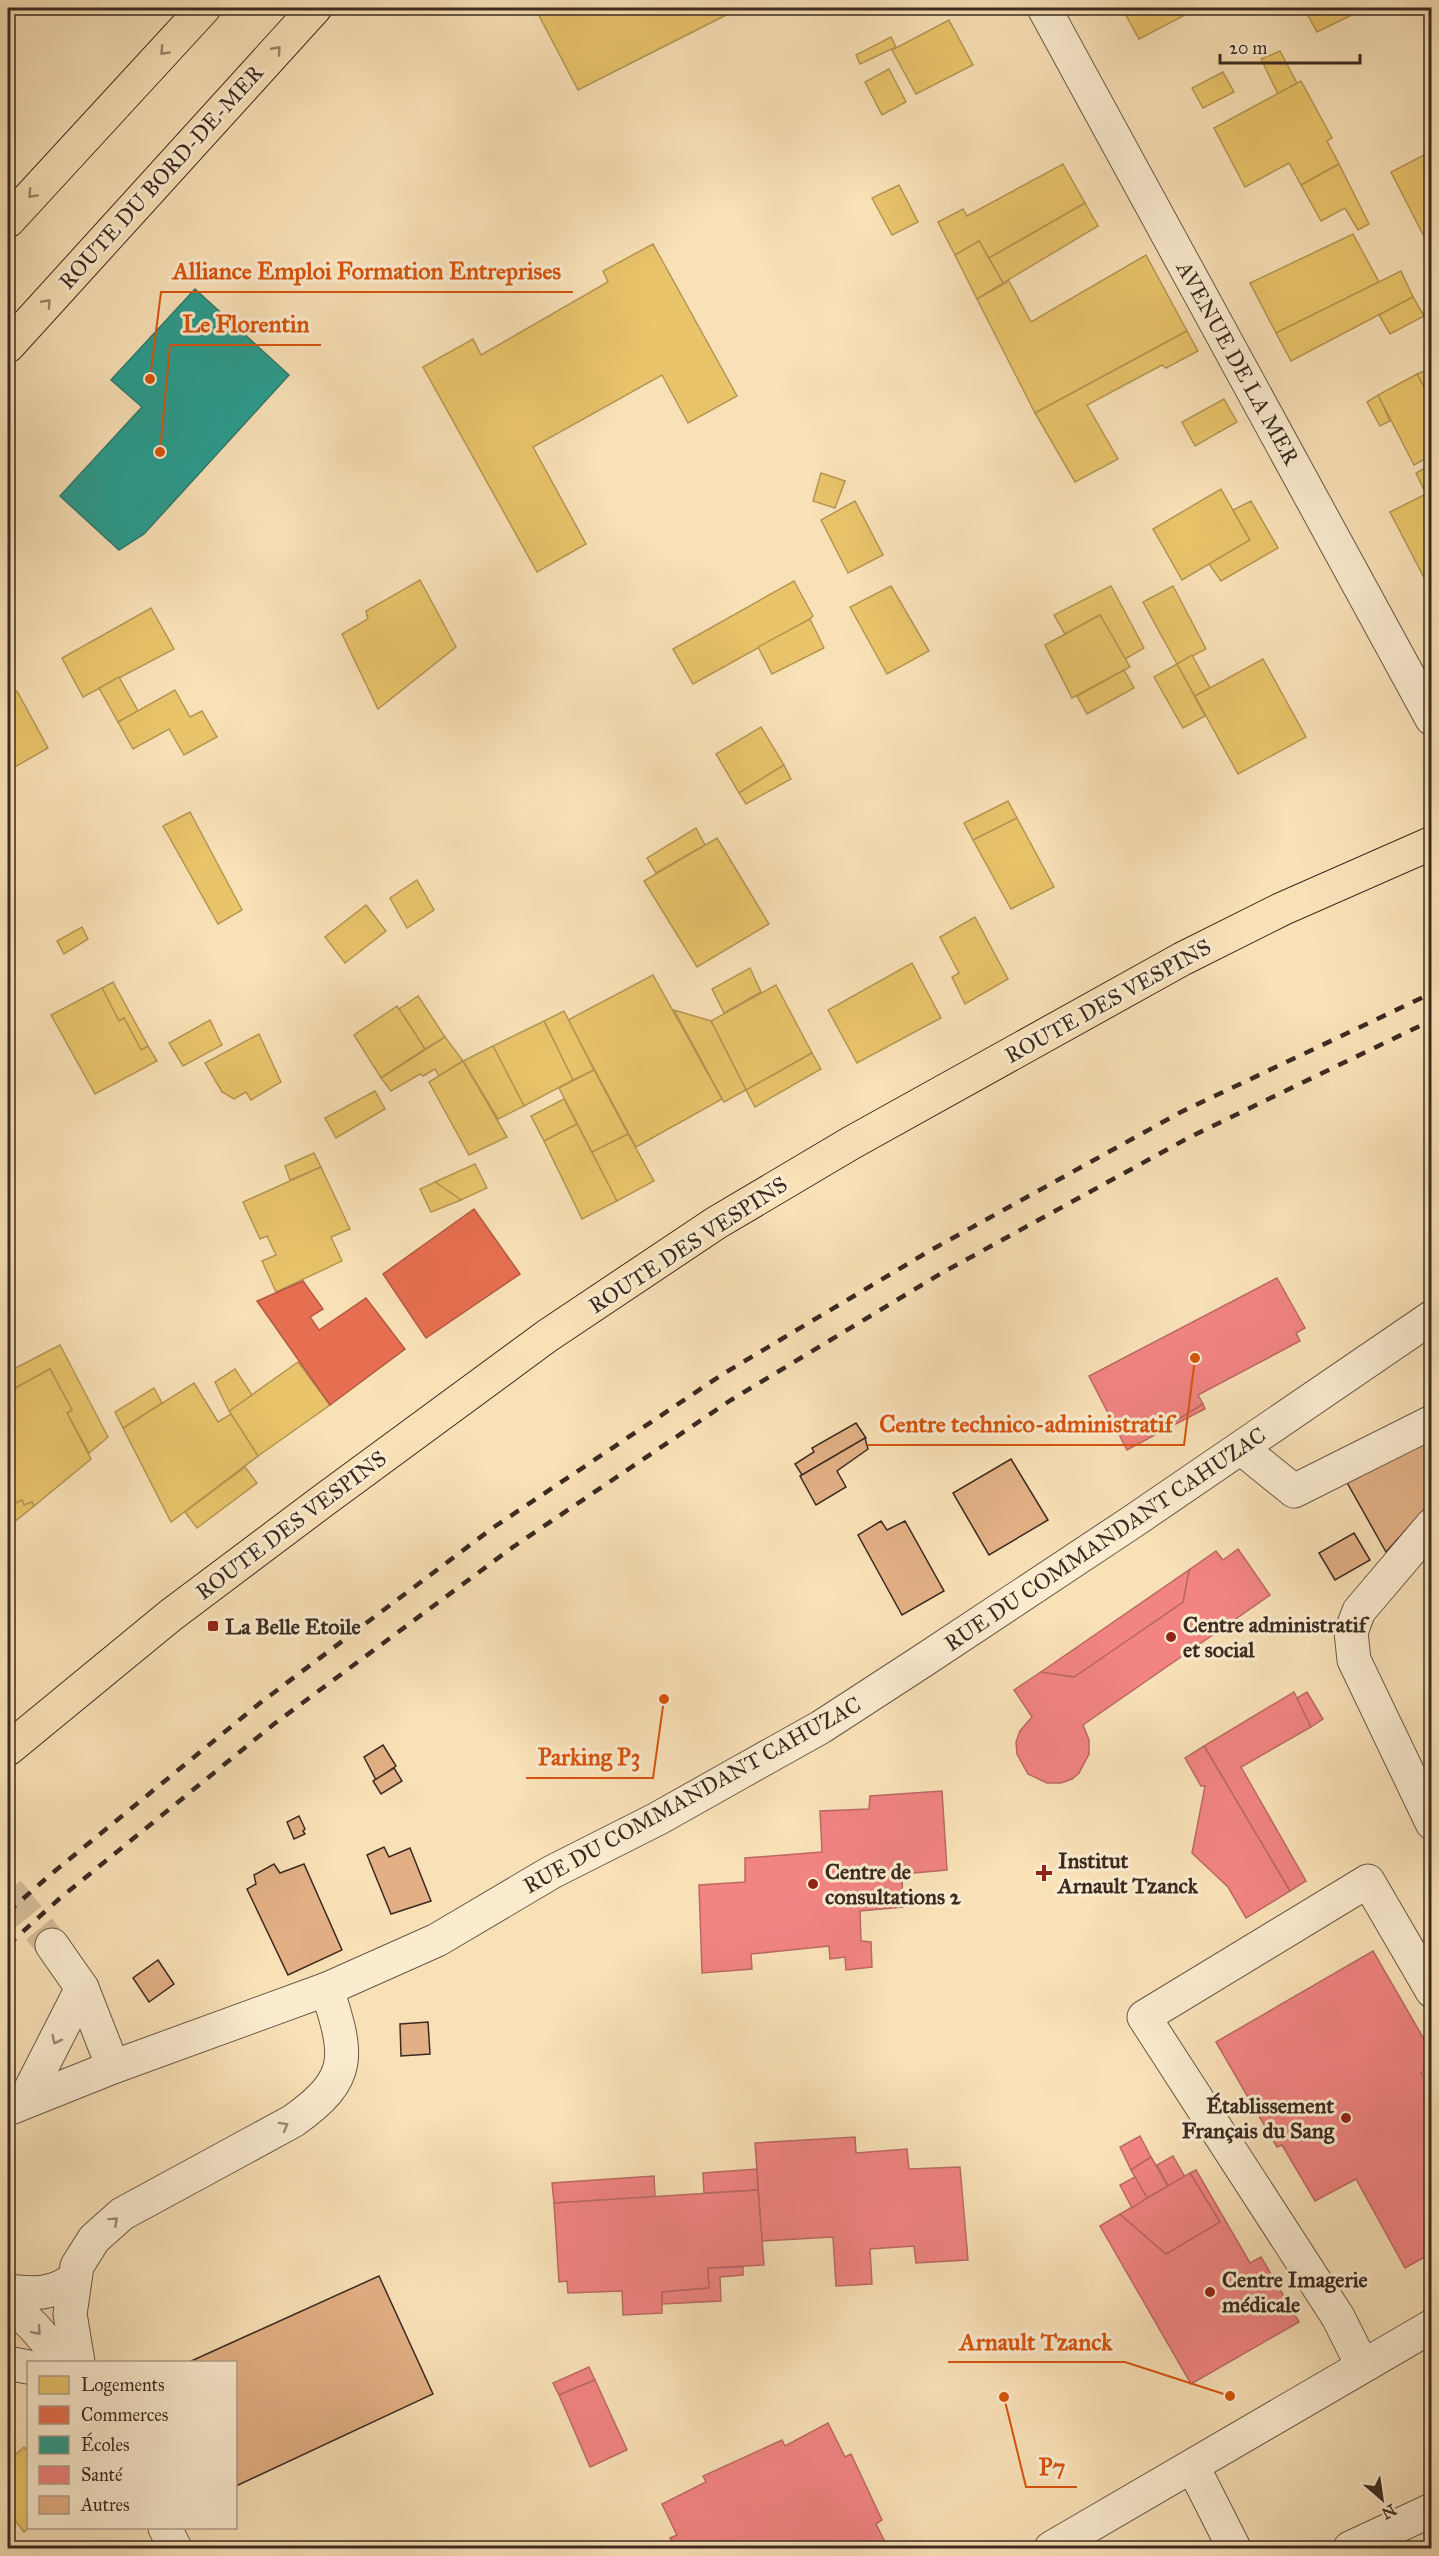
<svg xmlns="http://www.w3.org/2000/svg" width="1439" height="2556" viewBox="0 0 1439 2556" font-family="'IM FELL Great Primer',serif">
<rect width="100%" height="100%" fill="#f9e1b7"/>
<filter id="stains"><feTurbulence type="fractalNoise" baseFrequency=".00333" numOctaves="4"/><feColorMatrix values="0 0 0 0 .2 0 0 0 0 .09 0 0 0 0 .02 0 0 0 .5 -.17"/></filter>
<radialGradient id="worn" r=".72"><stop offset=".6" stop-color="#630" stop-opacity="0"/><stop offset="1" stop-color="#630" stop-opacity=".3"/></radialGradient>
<g fill="#e9c46a" stroke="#b59654" stroke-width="1.5">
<polygon points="535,8 740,8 578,90"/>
<polygon points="1122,8 1181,8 1179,9 1183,16 1139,39"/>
<polygon points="1304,8 1366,8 1317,32"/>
<polygon points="949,20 973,65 916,94 892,50"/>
<polygon points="891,37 896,47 860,64 856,55"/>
<polygon points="1280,51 1297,83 1278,94 1261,59"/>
<polygon points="889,69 906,102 882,115 865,82"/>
<polygon points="1223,72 1234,92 1203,108 1192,88"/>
<polygon points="1301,81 1332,138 1327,141 1339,164 1301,185 1289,163 1245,187 1214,128"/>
<polygon points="1432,151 1432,252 1391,172"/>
<polygon points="1063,164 1085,203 989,258 979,241 955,255 938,222 963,209 967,216"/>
<polygon points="1339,164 1369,224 1358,230 1345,208 1321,221 1301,185"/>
<polygon points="899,185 918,222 892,235 872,198"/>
<polygon points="1085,203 1098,226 1003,283 989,258"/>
<polygon points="1353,234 1379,282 1276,333 1250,283"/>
<polygon points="979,241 1003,283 977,299 955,255"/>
<polygon points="653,244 737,396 688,423 662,375 533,447 586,544 537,572 423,367 473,339 481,355 608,282 603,271"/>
<polygon points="1146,255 1187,331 1035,413 977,299 1009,281 1031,322"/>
<polygon points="1401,271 1413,297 1291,361 1276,333"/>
<polygon points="1413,297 1424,316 1390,334 1379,315"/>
<polygon points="1187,331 1198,351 1166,368 1162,365 1087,405 1118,459 1075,482 1035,413"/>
<polygon points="1432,368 1432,402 1417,374"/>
<polygon points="1417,374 1432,402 1432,455 1414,465 1378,395"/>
<polygon points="1378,395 1390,421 1380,426 1367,402"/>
<polygon points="1224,399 1237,422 1195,446 1182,422"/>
<polygon points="1432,464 1432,593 1390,512 1426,494 1416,473"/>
<polygon points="821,473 845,481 835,508 813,501"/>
<polygon points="1221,489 1250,540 1182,580 1153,529"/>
<polygon points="855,501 883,555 848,573 821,520"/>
<polygon points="1251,501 1278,548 1221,581 1209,564 1250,540 1233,510"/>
<polygon points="420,580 456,647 378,709 342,634 368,619 366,611"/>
<polygon points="794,581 813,616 810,619 693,684 673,649"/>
<polygon points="891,586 929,651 887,674 850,607"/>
<polygon points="1111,586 1144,648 1125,659 1100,615 1065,634 1054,615"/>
<polygon points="1173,586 1206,649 1177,664 1143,602"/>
<polygon points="151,608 174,649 83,697 62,658"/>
<polygon points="1100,615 1130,667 1072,698 1045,645"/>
<polygon points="810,619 824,648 772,674 758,647"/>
<polygon points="1192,655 1210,688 1195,696 1177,664"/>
<polygon points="1263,659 1306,737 1238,774 1195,696"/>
<polygon points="1177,664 1205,716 1183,728 1154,677"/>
<polygon points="1124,670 1134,688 1087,714 1077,696"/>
<polygon points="119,677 138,711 118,722 99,688"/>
<polygon points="175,690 190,717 202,711 217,737 184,755 169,729 133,749 118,722"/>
<polygon points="17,691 48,748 15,767 11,759 8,761 8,697"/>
<polygon points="761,727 784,765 739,793 716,754"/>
<polygon points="784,765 791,779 746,804 739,793"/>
<polygon points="1008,801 1017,818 973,840 964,823"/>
<polygon points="190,812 242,910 218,924 163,826"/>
<polygon points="1017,818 1054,887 1011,909 973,840"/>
<polygon points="696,828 705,845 656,873 647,858"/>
<polygon points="717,838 769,924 697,967 644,881"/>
<polygon points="417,880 434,910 407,928 390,898"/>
<polygon points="366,905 386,931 345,963 325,937"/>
<polygon points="975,917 1008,979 965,1004 952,977 959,973 940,937"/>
<polygon points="82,927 88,939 64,954 57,941"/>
<polygon points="912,963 941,1018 857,1063 828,1010"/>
<polygon points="750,968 761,992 724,1013 712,989"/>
<polygon points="653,975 722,1099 636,1147 568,1020"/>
<polygon points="113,982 148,1046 141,1050 124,1018 119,1021 102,988"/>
<polygon points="776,985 812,1053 746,1090 711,1021"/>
<polygon points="102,988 119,1021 124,1018 141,1050 148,1046 157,1061 95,1094 51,1015"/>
<polygon points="418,996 445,1037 425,1049 399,1009"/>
<polygon points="397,1006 425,1049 381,1078 354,1035"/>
<polygon points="674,1010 711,1021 746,1090 724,1102"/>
<polygon points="564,1011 594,1070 573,1080 544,1021"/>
<polygon points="210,1020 222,1045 183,1066 169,1043"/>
<polygon points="544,1021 573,1080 524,1106 493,1046"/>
<polygon points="259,1034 281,1082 251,1100 246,1092 234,1099 222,1092 205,1063"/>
<polygon points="445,1037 463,1061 439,1076 435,1069 423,1076 420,1074 391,1091 381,1078"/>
<polygon points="493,1046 524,1106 498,1119 463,1061"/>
<polygon points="812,1053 821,1069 755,1107 746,1090"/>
<polygon points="463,1061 507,1137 469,1155 429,1082"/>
<polygon points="594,1070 628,1134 592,1152 559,1088"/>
<polygon points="375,1091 385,1109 336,1138 325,1118"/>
<polygon points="564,1099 577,1124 544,1141 531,1116"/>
<polygon points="577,1124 617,1201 582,1219 544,1141"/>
<polygon points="628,1134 654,1181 617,1201 592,1152"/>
<polygon points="314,1153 321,1167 290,1180 285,1166"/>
<polygon points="475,1164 487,1188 461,1200 435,1182"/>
<polygon points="321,1167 350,1229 331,1237 342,1261 276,1292 262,1261 276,1255 267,1236 260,1239 243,1202"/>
<polygon points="435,1182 461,1200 431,1212 420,1189"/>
<polygon points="60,1345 108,1437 89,1453 67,1413 72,1410 50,1369 8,1392 8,1372"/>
<polygon points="298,1362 330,1405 258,1456 229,1411"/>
<polygon points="50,1369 72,1410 67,1413 91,1459 34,1506 32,1502 24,1505 22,1500 8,1507 8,1392"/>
<polygon points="235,1369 252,1395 229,1411 215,1382"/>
<polygon points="194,1383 218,1422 231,1414 258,1456 171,1522 123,1428"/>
<polygon points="154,1388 162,1403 123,1428 115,1412"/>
<polygon points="245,1467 257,1483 197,1528 185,1512"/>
<polygon points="22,1500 24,1505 32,1502 34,1506 8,1527 8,1507"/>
<polygon points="24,2447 28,2452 29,2528 24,2532 14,2519 8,2524 8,2461"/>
</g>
<g fill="#e76f51" stroke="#b35a43" stroke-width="1.5">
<polygon points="474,1209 520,1274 426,1338 383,1274"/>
<polygon points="303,1281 323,1309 310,1317 319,1330 366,1298 405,1349 330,1405 257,1301"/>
</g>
<polygon fill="#2a9d8f" stroke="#2f7a6e" stroke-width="1.5" points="195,289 289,375 144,534 119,550 60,496 142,407 111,380"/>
<g fill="#f28482" stroke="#bb6965" stroke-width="1.5">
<polygon points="1277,1278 1305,1328 1296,1333 1300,1341 1198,1395 1203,1404 1169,1425 1170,1427 1127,1450 1089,1376"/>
<polygon points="1203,1404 1205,1409 1170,1427 1169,1425"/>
<polygon points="1238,1549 1270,1595 1083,1725 1089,1740 1089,1754 1079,1773 1072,1779 1061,1783 1047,1783 1028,1774 1017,1754 1016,1742 1020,1731 1032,1717 1014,1690 1041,1672 1074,1677 1183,1602 1189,1570 1216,1551 1223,1560"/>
<polygon points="1189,1570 1183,1602 1074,1677 1041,1672"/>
<polygon points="1294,1692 1311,1727 1241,1767 1306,1881 1290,1891 1204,1746"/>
<polygon points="1307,1692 1323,1719 1311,1727 1297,1698"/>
<polygon points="1204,1746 1290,1891 1246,1918 1228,1887 1192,1853 1205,1786 1201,1786 1185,1758"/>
<polygon points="942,1791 947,1870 902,1874 903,1907 860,1911 861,1941 871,1942 872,1967 846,1970 845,1957 830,1959 829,1946 751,1954 752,1969 702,1973 699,1885 745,1882 745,1858 822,1852 820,1811 869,1809 870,1796"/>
<polygon points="1373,1951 1432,2053 1432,2067 1421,2073 1432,2091 1432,2253 1405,2268 1356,2179 1315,2201 1282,2145 1277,2147 1216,2042"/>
<polygon points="1140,2136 1151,2157 1131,2170 1120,2147"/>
<polygon points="855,2137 856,2153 907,2149 909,2169 960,2167 968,2260 916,2263 914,2246 870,2249 872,2284 836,2286 833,2237 762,2241 755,2143"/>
<polygon points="1173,2156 1185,2177 1168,2186 1157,2165"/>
<polygon points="1151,2157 1168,2186 1147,2198 1131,2170"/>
<polygon points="757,2169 758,2190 704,2193 703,2173"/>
<polygon points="1196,2170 1250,2263 1261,2257 1299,2322 1191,2384 1100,2226 1120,2214 1166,2254 1220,2222 1190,2173"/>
<polygon points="1190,2173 1220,2222 1166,2254 1120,2214"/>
<polygon points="654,2176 655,2197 554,2203 552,2183"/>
<polygon points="1135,2177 1147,2198 1132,2208 1120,2185"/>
<polygon points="758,2190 764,2265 708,2268 709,2288 662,2292 662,2313 623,2315 622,2291 568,2293 567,2281 559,2282 554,2203"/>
<polygon points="743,2267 743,2275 720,2277 721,2301 662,2304 662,2292 709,2288 708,2268"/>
<polygon points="589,2367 595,2380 559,2395 553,2383"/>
<polygon points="595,2380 627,2450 590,2467 559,2395"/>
<polygon points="828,2423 845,2457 851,2454 882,2520 876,2524 888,2548 675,2548 670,2538 677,2535 662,2504 706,2482 703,2476 782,2440 785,2446"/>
</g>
<g fill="#e3b085" stroke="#3b2a22" stroke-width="1.5">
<polygon points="856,1423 866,1438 802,1475 795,1464 814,1452 812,1448"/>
<polygon points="1432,1434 1432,1501 1386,1552 1345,1479"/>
<polygon points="865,1438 868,1449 837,1471 846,1487 816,1505 800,1476"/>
<polygon points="1011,1459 1048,1520 989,1555 953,1493"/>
<polygon points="881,1521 887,1530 905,1521 944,1591 902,1615 858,1535"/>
<polygon points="1354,1533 1370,1560 1335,1580 1319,1553"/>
<polygon points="383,1745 396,1766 376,1780 364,1757"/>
<polygon points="394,1768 402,1781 381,1794 373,1781"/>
<polygon points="299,1816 305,1829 303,1831 305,1834 294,1839 287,1822"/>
<polygon points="384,1847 389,1857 410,1848 431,1901 391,1914 367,1855"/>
<polygon points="274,1864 280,1873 304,1864 342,1950 288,1975 247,1889 256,1884 254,1875"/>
<polygon points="158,1960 174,1984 149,2002 133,1978"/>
<polygon points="428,2022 430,2054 401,2056 400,2024"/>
<polygon points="379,2276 433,2394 236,2486 236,2362 189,2362"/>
</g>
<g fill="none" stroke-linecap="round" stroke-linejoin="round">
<polyline stroke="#d3bc99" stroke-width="33" stroke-dasharray="33 16" stroke-linecap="butt" points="8,1891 52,1945"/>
<g stroke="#6a5847" stroke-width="35">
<g id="minor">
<polyline points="1044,8 1432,719"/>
<polyline points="1241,1448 1294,1491 1432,1422"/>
<polyline points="1432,1525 1359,1611 1351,1632 1354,1660 1432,1823"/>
<polyline points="52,1945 82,1988 113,2067"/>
<polyline points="25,2100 82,1988"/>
<polyline points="8,2109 113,2067 327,1989 437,1940 552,1872 657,1819 737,1774 821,1727 924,1660 1132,1522 1432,1317"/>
<path d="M8,2291C34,2294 54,2295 75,2278"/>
<polyline points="8,2301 35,2328 64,2362"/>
<path d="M78,2362L70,2314L77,2266L94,2239L122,2214L293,2121C354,2078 348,2055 327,1989"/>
<polyline points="8,2363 28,2367"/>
<polyline points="1362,2365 1338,2317 1144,2017 1368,1881 1432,1991"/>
<polyline points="1193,2467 1234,2548"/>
<polyline points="165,2528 175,2548"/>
<polyline points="1051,2548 1432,2326"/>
<polyline points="1350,2548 1432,2510"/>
</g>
</g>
<g stroke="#3b2a22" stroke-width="35">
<g id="major">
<polyline points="8,221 204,8"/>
<polyline points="8,346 315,8"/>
<polyline points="8,1749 171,1615 324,1500 547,1336 716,1223 851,1143 1182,959 1282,909 1432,843"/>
</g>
</g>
<use href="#minor" stroke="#fbecd0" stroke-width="33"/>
<use href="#major" stroke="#f9e1b7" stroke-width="33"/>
<g stroke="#3b2a22" stroke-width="4.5" stroke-dasharray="10 10" stroke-linecap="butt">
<polyline points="8,1912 50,1875 260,1703 494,1527 723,1374 931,1250 1181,1112 1432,993"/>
<polyline points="8,1945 59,1899 274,1724 513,1547 731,1400 940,1274 1190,1137 1432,1020"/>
</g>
</g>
<defs><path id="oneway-chevron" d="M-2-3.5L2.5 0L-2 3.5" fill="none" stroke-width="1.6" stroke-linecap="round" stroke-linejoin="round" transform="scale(1.5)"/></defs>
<g stroke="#9a866c">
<use href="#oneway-chevron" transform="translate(277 50) rotate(-48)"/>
<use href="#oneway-chevron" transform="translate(164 51) rotate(133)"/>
<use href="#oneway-chevron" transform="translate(32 194) rotate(133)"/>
<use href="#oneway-chevron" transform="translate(47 303) rotate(-48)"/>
</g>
<g stroke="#9b8b79">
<use href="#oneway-chevron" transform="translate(56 2040) rotate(117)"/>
<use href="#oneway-chevron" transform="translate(284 2126) rotate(-29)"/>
<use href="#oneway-chevron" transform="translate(114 2221) rotate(-42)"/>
<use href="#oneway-chevron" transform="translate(37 2331) rotate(49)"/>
</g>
<g fill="#8f2418" stroke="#fbecd0" stroke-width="2">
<rect x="207" y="1620" width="12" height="12" rx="3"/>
<circle cx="1171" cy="1637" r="6"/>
<path d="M1041 1864h6v6h6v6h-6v6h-6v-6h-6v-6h6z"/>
<circle cx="813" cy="1884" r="6"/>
<circle cx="1346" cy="2118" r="6"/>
<circle cx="1210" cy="2292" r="6"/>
</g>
<g text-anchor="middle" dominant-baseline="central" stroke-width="6" stroke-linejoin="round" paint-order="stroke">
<g font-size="22" fill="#3b2a22" stroke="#fbecd0">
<text transform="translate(161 177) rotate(-48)">ROUTE DU BORD-DE-MER</text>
<text transform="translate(1238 363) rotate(61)">AVENUE DE LA MER</text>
<text transform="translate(1108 1001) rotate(-29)">ROUTE DES VESPINS</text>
<text transform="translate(688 1245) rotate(-33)">ROUTE DES VESPINS</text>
<text transform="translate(291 1525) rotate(-37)">ROUTE DES VESPINS</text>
<text transform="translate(1105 1539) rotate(-34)">RUE DU COMMANDANT CAHUZAC</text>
<text transform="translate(692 1795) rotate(-29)">RUE DU COMMANDANT CAHUZAC</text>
</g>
<g font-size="22" font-weight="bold" fill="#3b2a22" stroke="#fbecd0" text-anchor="start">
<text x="1183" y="1624">Centre administratif<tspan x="1183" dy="25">et social</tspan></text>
<text x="225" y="1626">La Belle Etoile</text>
<text x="1058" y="1860">Institut<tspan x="1058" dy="25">Arnault Tzanck</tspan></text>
<text x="825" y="1871">Centre de<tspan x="825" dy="25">consultations 2</tspan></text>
<text x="1334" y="2105" text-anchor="end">Établissement<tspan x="1334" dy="25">Français du Sang</tspan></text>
<text x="1222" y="2279">Centre Imagerie<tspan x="1222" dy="25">médicale</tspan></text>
</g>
</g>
<path fill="none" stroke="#d7540e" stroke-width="2" d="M150 379L161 292H573M160 452L170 345H321M1195 1358L1184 1445H867M664 1699L653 1778H526M1230 2396L1125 2362H948M1004 2397L1026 2487H1077"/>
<g fill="#d7540e" stroke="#fbecd0" stroke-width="2">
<circle cx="150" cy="379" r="6"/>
<circle cx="160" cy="452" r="6"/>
<circle cx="1195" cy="1358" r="6"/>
<circle cx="664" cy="1699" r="6"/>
<circle cx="1230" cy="2396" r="6"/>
<circle cx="1004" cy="2397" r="6"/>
</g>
<g font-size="24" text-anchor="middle" font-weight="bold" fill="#d7540e" stroke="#fbecd0" stroke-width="6" stroke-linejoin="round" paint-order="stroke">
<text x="367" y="279">Alliance Emploi Formation Entreprises</text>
<text x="246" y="332">Le Florentin</text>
<text x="1026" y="1432">Centre technico-administratif</text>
<text x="589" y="1765">Parking P3</text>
<text x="1036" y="2350">Arnault Tzanck</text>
<text x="1052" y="2475">P7</text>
</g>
<rect width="1439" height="2556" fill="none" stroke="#f9e1b7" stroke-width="30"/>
<rect x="9" y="9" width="1421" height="2538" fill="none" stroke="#3b2a22" stroke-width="3"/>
<rect x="15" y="15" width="1409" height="2526" fill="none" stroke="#3b2a22" stroke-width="1.5"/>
<rect x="27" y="2361" width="210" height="168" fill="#fbecd0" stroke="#ae9e8a" stroke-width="1.5"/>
<rect x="39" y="2376" width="30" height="18" fill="#e9c46a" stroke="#ae9e8a" stroke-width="1.5"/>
<text x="81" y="2391" font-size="18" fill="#3b2a22">Logements</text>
<rect x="39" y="2406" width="30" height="18" fill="#e76f51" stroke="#ae9e8a" stroke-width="1.5"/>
<text x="81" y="2421" font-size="18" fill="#3b2a22">Commerces</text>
<rect x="39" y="2436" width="30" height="18" fill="#2a9d8f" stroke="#ae9e8a" stroke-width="1.5"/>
<text x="81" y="2451" font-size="18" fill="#3b2a22">Écoles</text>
<rect x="39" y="2466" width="30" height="18" fill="#f28482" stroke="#ae9e8a" stroke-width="1.5"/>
<text x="81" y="2481" font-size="18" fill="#3b2a22">Santé</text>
<rect x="39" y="2496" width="30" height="18" fill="#e3b085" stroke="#ae9e8a" stroke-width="1.5"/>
<text x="81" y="2511" font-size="18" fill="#3b2a22">Autres</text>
<g transform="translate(1382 2499) rotate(151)" stroke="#fbecd0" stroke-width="4.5" paint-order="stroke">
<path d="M0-4.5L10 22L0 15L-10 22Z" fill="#3b2a22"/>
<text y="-9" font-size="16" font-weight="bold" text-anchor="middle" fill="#3b2a22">N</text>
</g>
<path d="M1220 54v9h140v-9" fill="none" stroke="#3b2a22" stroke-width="3"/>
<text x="1229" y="54" font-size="18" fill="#3b2a22" stroke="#fbecd0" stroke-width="4.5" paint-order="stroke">20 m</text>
<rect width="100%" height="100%" filter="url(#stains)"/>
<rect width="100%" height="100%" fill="url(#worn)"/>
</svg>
